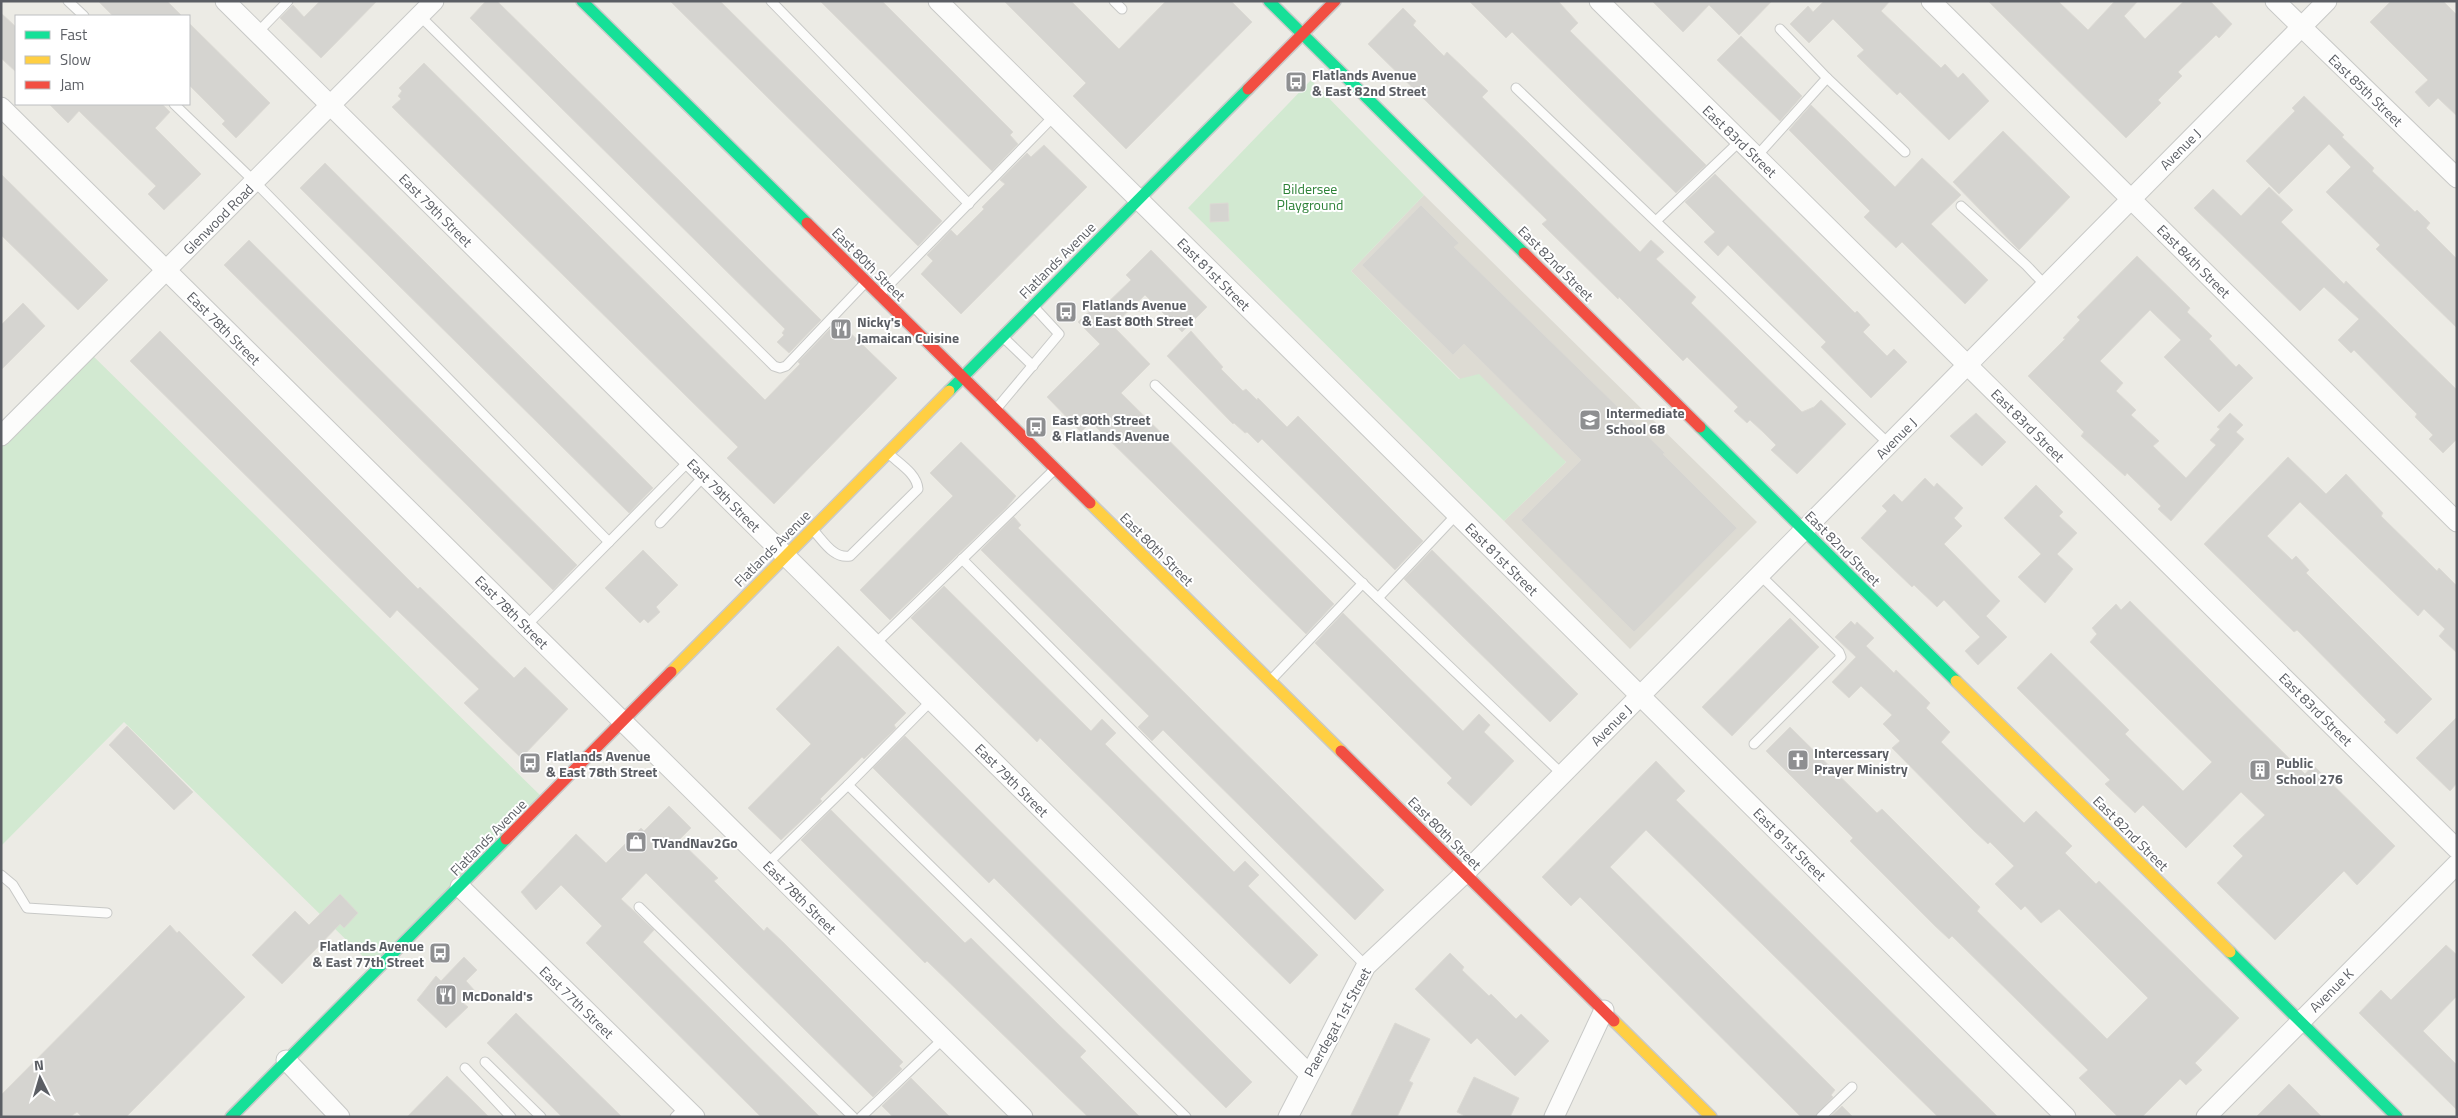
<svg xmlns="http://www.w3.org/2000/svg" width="2458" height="1118" viewBox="0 0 2458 1118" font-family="'Titillium Web',sans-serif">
<rect width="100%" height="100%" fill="#ecebe5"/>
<polygon fill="#dddbd3" points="1424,195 1757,522 1630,649 1504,521 1566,462 1460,379 1351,271"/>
<g fill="#d2e9d1">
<polygon points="1311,80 1424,195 1351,271 1459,379 1479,374 1566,462 1504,521 1188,208"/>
<polygon points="87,350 545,800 377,970 124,722 1,846 1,436"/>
</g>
<g fill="#d5d4d0" stroke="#dcdad4">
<polygon points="98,1 167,1 182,16 113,16"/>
<polygon points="320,1 377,1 321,58 280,18 293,5 304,17"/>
<polygon points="486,1 497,1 821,320 789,353 777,342 784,335 782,333 785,329 470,18"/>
<polygon points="670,1 720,1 942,221 918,246"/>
<polygon points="820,1 882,1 1013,132 1010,135 1018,144 992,171"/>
<polygon points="1004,1 1071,1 1119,49 1166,1 1231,1 1252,22 1126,149 1073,96 1086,83"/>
<polygon points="1469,1 1558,1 1578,23 1570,31 1706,165 1676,193 1512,32 1506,38"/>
<polygon points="1652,1 1772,1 1739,35 1709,5 1683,32"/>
<polygon points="1824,1 1890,1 1881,11 1941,68 1945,64 1958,78 1963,73 1989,101 1949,140 1900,92 1897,95 1857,56 1864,50 1833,19 1809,43 1790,24 1808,6 1813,12"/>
<polygon points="1988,1 2058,1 2088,30 2115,1 2138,1 2124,16 2145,39 2184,1 2210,1 2232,24 2219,38 2216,35 2178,72 2182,76 2158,100 2161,103 2126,138"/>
<polygon points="2391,1 2443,1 2457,15 2457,116 2438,98 2429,107 2415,92 2428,80 2370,22"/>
<polygon points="1403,8 1416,21 1413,25 1444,56 1447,52 1488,91 1482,97 1640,252 1651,240 1664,252 1656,259 1696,297 1691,303 1802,412 1814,407 1821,400 1846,424 1797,474 1771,450 1776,445 1763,432 1750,420 1747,423 1734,411 1738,407 1687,357 1683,361 1619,297 1618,299 1542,224 1547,220 1368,44"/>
<polygon points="1,13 16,27 16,72 1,58"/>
<polygon points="189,23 270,103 236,138 222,124 225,121 189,85"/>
<polygon points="1741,36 1802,96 1780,121 1717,60"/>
<polygon points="424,63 765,400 800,364 798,362 830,329 832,332 840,323 897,378 774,504 727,458 738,447 392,107 401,99 398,96 402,91 399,88"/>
<polygon points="2304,96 2344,135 2342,137 2374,168 2372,171 2415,212 2417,210 2430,223 2426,228 2457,259 2457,328 2376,249 2380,245 2326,192 2351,167 2329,144 2279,194 2246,161 2295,111 2292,108"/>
<polygon points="49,104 162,104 170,112 155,128 201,174 164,210 148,194 156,186 79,111 68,123"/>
<polygon points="1811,105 1895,187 1922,158 1961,195 1931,224 1988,280 1965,304 1902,242 1896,248 1864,217 1870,211 1789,130"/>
<polygon points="2003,131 2070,197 2019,250 1953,182"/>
<polygon points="1044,145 1087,187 961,314 921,274 933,261 927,255 951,230 957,236 984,209 982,207 1005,184 1000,180 1027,153 1031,157"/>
<polygon points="325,163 653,488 629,513 300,188"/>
<polygon points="1,174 108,280 78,310 1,235"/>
<polygon points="1715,174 1855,313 1857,311 1870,325 1863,332 1887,356 1894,349 1907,362 1871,398 1821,347 1826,342 1728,245 1718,256 1704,242 1715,232 1685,202"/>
<polygon points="2269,187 2293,210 2281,222 2344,284 2346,281 2457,390 2457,439 2443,453 2429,439 2433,435 2415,417 2417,414 2354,350 2351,353 2338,340 2359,319 2324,287 2300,311 2194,208 2213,189 2241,216"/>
<polygon points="1228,203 1229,221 1210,222 1210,204"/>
<polygon points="1421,205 1459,243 1454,247 1665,453 1663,454 1737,528 1634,632 1521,520 1581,460 1464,344 1453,355 1362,265"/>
<polygon points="249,240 577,565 553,590 224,265"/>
<polygon points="1151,250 1207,307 1182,332 1145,295 1113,326 1150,364 1121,393 1334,604 1306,634 1091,422 1081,432 1047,397 1100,344 1078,322 1094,307 1099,311 1131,280 1126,275"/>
<polygon points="2137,256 2190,308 2187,312 2212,336 2209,339 2236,367 2239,364 2253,378 2219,412 2164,357 2181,340 2150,310 2100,361 2123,383 2116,391 2136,410 2131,415 2159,441 2153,446 2186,478 2216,445 2210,440 2220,429 2217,427 2230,413 2243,425 2236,432 2244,439 2171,521 2158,509 2161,506 2127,473 2125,476 2081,436 2084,432 2028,376 2065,339 2063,338 2080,320 2077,317"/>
<polygon points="23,303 45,326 1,370 1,325"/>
<polygon points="160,331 418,589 420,587 514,678 525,667 568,709 521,758 464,703 479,689 397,610 390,618 130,361"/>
<polygon points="1191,331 1223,367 1221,369 1243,391 1246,389 1257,400 1258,398 1287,427 1298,416 1423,541 1395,570 1262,439 1258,443 1247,432 1245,433 1234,423 1233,424 1167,356"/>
<polygon points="1976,413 2006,442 1982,466 1950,436"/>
<polygon points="961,442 1016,496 1006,508 890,620 860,590 953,496 930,473"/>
<polygon points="2288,457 2326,494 2346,474 2383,513 2381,516 2437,571 2439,568 2457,586 2457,653 2439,636 2445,629 2424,609 2418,616 2300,502 2267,536 2292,560 2296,556 2309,570 2306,573 2432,699 2397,734 2384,722 2386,720 2297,630 2294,632 2204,544"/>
<polygon points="1925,478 1934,487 1937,483 1963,508 1954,518 1962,526 1944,544 2000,601 1986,616 2007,637 1978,665 1965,651 1980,637 1944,600 1937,607 1914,585 1912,587 1861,538 1887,511 1882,506 1894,494 1902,502"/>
<polygon points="2036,485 2063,512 2059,516 2077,533 2057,554 2073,569 2045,603 2018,577 2041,554 2004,518"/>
<polygon points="1014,517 1021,525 1018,528 1384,890 1355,920 1163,730 1152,741 1138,727 1149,716 981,550"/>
<polygon points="643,550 678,585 656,607 660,612 648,623 644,619 640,623 605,588"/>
<polygon points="1432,550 1578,694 1550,722 1404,579"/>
<polygon points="944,586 1091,731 1102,719 1116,733 1105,744 1234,872 1245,861 1259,875 1248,886 1318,955 1290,984 1062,760 1040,738 1037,742 911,618"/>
<polygon points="2130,601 2305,774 2313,765 2395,846 2357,885 2344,871 2275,940 2217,883 2243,856 2233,846 2265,815 2241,792 2186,848 2143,805 2135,813 2105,784 2110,780 2017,688 2051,653 2129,730 2125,734 2183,791 2212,762 2090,642 2097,634 2092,628 2116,604 2121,610"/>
<polygon points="1343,613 1463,731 1479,714 1490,725 1484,732 1514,761 1471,806 1447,783 1452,778 1315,643"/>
<polygon points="1790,618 1819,647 1732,736 1702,707"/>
<polygon points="1851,621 1855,625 1857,622 1874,638 1866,646 1894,673 1896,670 1930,703 1926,708 1950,732 1941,742 2024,823 2036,811 2072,846 2065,853 2096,884 2099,881 2239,1018 2195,1063 2202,1070 2186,1085 2180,1079 2142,1117 2118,1117 2079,1078 2088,1070 1952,936 1949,939 1934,925 1850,841 1853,838 1766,751 1790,727 1877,813 1882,809 1980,907 1977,911 2107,1039 2148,998 2059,909 2041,923 2025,906 2021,910 1995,884 2014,866 1990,842 1988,844 1973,830 1892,748 1900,741 1883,724 1892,715 1861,686 1849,698 1832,682 1856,657 1835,637"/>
<polygon points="838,646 906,713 894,725 896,728 864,759 862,757 820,799 822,801 781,840 748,808 811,744 776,709"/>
<polygon points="2457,717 2457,783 2450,791 2416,758"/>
<polygon points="127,726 193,792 174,810 109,745"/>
<polygon points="905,736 1252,1082 1226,1108 994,878 989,883 873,768"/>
<polygon points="1656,761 1685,791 1676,800 1998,1117 1938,1117 1646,830 1610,867 1835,1090 1831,1095 1833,1097 1815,1117 1801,1117 1580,897 1571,906 1542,877"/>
<polygon points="669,806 691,828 679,840 718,878 714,881 764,931 767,927 785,944 903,1062 899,1066 902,1069 873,1097 646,873 621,899 654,930 643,942 820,1117 761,1117 586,943 602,926 561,885 536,910 521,892 576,834 606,863 641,828 644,831"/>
<polygon points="831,810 965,943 971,938 1058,1024 1086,1051 1080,1057 1140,1117 1088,1117 927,961 925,963 801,840"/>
<polygon points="340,894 358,913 344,928 340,924 282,984 252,955 295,911 309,925"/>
<polygon points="170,925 177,933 179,931 245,997 126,1117 82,1117 77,1112 70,1117 1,1117 1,1095"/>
<polygon points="2446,945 2457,955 2457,996 2423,1031 2457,1065 2457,1110 2359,1013 2381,990 2391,1000"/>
<polygon points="1450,953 1464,967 1462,970 1489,996 1491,994 1516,1019 1521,1014 1549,1041 1515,1076 1477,1038 1471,1044 1415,989"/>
<polygon points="464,957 477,970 466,981 475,991 463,1003 468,1007 446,1028 417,1000 436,976 441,981"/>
<polygon points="516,1013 571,1067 622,1117 562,1117 487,1043"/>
<polygon points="1395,1023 1430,1039 1409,1081 1413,1083 1397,1117 1350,1117"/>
<polygon points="447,1076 475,1103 489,1117 407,1117"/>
<polygon points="1474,1077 1519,1098 1510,1117 1467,1117 1457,1112"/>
<polygon points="911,1078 950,1117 893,1117 882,1106"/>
<polygon points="2289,1084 2322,1117 2256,1117"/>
<polygon points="1842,1106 1853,1117 1830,1117"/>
</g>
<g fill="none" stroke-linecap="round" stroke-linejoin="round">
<g stroke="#c8c9c7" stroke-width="11">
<g id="lane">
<polyline points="68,1 84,16"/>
<polyline points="771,1 969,204"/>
<polyline points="1114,1 1122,9"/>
<polyline points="420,16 774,366 780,368 786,366 864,284"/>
<polyline points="257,33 288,1"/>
<polyline points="1827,78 1905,152"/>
<polyline points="1516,88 1889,444"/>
<polyline points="174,104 255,182 609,542"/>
<polyline points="1756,157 1827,78 1780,29"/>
<polyline points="1961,206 2026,265 2046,286"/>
<polyline points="1656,221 1740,141"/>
<polyline points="881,293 1054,116"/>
<polyline points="1004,338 1033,366"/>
<polyline points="1155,385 1562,774"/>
<polyline points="997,408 1059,334 1034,307"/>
<polyline points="660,523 705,475"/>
<path d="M814,531C824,542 834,559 850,556L918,489C917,474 900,464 889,454"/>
<polyline points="962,559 1366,966"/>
<polyline points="1378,598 1457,514"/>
<polyline points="526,626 690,460"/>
<polyline points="875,644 1054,470"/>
<polyline points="1272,679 1363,583"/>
<polyline points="932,700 848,785 1186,1117"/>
<polyline points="1754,744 1841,657 1839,652 1760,575"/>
<polyline points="767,864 848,785"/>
<polyline points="1,875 13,885 27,908 107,913"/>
<polyline points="639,907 853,1117"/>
<polyline points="485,1062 541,1117"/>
<polyline points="465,1068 511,1117"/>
<polyline points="675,1117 685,1107"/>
<polyline points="861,1117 944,1038"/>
<polyline points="1821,1117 1852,1087"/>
</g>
</g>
<g stroke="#c8c9c7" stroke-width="21">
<g id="street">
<polyline points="225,1 1308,1073"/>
<polyline points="938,1 2066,1117"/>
<polyline points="1599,1 2457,849"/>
<polyline points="1931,1 2457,522"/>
<polyline points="2275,1 2457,178"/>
<polyline points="1,107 1023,1117"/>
<polyline points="1,436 434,1"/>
<polyline points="460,887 695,1117"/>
<polyline points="286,1060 340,1117"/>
<polyline points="1288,1117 1366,966 1464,874 2327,1"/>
<polyline points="1554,1117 1604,1010"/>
<polyline points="2206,1117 2457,864"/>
</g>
</g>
<g stroke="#c9cac9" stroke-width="14">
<g id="fast">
<polyline points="582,1 807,223"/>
<polyline points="1269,1 1524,253"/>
<polyline points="949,391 1248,89"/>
<polyline points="1700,427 1956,681"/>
<polyline points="2230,952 2397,1117"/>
<polyline points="231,1117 506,839"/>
</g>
</g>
<g stroke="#c9cac9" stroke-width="14">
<g id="slow">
<polyline points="1090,503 1341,751"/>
<polyline points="671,672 949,391"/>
<polyline points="1956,681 2230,952"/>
<polyline points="1614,1021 1711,1117"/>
</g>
</g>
<g stroke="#c9cac9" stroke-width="14">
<g id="jam">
<polyline points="1248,89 1335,1"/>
<polyline points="807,223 1090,503"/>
<polyline points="1524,253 1700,427"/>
<polyline points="1341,751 1614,1021"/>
<polyline points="506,839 671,672"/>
</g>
</g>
<use href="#lane" stroke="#fcfcfb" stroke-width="9"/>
<use href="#street" stroke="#fcfcfb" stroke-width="19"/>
<use href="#fast" stroke="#16e098" stroke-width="11"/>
<use href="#slow" stroke="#ffcf43" stroke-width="11"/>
<use href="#jam" stroke="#f24e42" stroke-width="11"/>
</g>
<defs>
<g id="bus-square" transform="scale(1.125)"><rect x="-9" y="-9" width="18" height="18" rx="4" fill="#8e8f91" stroke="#fff"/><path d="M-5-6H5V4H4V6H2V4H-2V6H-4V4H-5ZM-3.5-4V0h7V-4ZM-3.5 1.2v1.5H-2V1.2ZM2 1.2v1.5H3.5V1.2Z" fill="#fff"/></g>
<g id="restaurant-square" transform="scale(1.125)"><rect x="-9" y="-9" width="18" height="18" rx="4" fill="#8e8f91" stroke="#fff"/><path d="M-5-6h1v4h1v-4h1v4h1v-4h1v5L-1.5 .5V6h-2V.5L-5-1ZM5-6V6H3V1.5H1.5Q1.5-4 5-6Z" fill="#fff"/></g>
<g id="school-square" transform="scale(1.125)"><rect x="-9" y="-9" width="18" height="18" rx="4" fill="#8e8f91" stroke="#fff"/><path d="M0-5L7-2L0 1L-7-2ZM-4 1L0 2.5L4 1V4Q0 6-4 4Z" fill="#fff"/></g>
<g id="church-square" transform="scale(1.125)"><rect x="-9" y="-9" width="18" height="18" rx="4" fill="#8e8f91" stroke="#fff"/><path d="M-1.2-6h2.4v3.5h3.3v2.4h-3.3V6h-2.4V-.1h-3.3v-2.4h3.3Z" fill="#fff"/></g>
<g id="building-square" transform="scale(1.125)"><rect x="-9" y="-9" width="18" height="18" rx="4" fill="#8e8f91" stroke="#fff"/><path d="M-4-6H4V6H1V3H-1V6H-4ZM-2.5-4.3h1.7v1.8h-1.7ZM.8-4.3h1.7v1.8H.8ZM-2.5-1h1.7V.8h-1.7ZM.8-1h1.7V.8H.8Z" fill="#fff"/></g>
<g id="shop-square" transform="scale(1.125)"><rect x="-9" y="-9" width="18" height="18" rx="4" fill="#8e8f91" stroke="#fff"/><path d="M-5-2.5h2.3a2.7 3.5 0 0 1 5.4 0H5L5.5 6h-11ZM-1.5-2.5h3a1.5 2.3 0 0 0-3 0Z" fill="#fff"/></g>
</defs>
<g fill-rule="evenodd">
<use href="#bus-square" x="1296" y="82"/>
<use href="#bus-square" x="1066" y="312"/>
<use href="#restaurant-square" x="841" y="329"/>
<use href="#school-square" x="1590" y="420"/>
<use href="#bus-square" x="1036" y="427"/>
<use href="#church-square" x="1798" y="760"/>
<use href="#bus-square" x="530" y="763"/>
<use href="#building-square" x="2260" y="770"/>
<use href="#shop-square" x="636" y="842"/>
<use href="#bus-square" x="440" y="953"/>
<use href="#restaurant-square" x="446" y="995"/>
</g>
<g text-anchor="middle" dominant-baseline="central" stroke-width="4" stroke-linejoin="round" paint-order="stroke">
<g font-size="14" font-weight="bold" fill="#5b5e64" stroke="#fff" text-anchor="start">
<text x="1312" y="74">Flatlands Avenue<tspan x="1312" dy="16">&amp; East 82nd Street</tspan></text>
<text x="1082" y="304">Flatlands Avenue<tspan x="1082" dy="16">&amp; East 80th Street</tspan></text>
<text x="857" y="321">Nicky's<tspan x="857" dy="16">Jamaican Cuisine</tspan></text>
<text x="1606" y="412">Intermediate<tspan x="1606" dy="16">School 68</tspan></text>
<text x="1052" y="419">East 80th Street<tspan x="1052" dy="16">&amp; Flatlands Avenue</tspan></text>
<text x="1814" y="752">Intercessary<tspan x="1814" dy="16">Prayer Ministry</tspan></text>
<text x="546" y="755">Flatlands Avenue<tspan x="546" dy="16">&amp; East 78th Street</tspan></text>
<text x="2276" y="762">Public<tspan x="2276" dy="16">School 276</tspan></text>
<text x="652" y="842">TVandNav2Go</text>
<text x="424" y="945" text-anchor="end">Flatlands Avenue<tspan x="424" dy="16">&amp; East 77th Street</tspan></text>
<text x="462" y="995">McDonald's</text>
</g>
<g font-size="14" fill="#5b5e64" stroke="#fff">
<text transform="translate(2366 90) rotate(44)">East 85th Street</text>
<text transform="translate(1740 141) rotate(44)">East 83rd Street</text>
<text transform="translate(2180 149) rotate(-45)">Avenue J</text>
<text transform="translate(436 210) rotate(45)">East 79th Street</text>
<text transform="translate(218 219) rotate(-45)">Glenwood Road</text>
<text transform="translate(1057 260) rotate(-45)">Flatlands Avenue</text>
<text transform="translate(2194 261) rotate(45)">East 84th Street</text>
<text transform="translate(1556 263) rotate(45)">East 82nd Street</text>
<text transform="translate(869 264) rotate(45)">East 80th Street</text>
<text transform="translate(1214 274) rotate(45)">East 81st Street</text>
<text transform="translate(224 328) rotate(45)">East 78th Street</text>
<text transform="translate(2028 425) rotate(45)">East 83rd Street</text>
<text transform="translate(1896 438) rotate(-45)">Avenue J</text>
<text transform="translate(724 495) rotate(45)">East 79th Street</text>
<text transform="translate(772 548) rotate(-45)">Flatlands Avenue</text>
<text transform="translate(1843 548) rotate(45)">East 82nd Street</text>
<text transform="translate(1157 549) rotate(45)">East 80th Street</text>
<text transform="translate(1502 559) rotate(45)">East 81st Street</text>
<text transform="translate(512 612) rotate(45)">East 78th Street</text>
<text transform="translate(2316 709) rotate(45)">East 83rd Street</text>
<text transform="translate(1611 725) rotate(-45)">Avenue J</text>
<text transform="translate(1012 780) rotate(45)">East 79th Street</text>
<text transform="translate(1445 833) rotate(45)">East 80th Street</text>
<text transform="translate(2131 833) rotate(45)">East 82nd Street</text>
<text transform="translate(488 837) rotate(-45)">Flatlands Avenue</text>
<text transform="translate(1790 844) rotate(45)">East 81st Street</text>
<text transform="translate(800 897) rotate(45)">East 78th Street</text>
<text transform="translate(2331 990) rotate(-45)">Avenue K</text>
<text transform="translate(577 1002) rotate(44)">East 77th Street</text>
<text transform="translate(1337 1022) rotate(-61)">Paerdegat 1st Street</text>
</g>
<g font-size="14" fill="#2e8238" stroke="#fff">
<text x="1310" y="188">Bildersee<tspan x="1310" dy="16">Playground</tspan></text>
</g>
</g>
<rect width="2458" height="1118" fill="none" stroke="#5b5e64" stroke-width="5"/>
<rect x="15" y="15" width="175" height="90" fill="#ffffff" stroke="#bdbfc1"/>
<rect x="25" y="31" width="25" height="8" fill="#16e098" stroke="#bdbfc1"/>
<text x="60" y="40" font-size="15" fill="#5b5e64">Fast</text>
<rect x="25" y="56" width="25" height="8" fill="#ffcf43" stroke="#bdbfc1"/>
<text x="60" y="65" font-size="15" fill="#5b5e64">Slow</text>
<rect x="25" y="81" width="25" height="8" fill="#f24e42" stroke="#bdbfc1"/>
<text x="60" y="90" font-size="15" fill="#5b5e64">Jam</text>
<g transform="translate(40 1078) rotate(355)" stroke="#ffffff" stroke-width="4" paint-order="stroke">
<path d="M0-4L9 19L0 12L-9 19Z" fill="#5b5e64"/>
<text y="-8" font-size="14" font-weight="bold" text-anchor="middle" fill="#5b5e64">N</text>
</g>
</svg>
